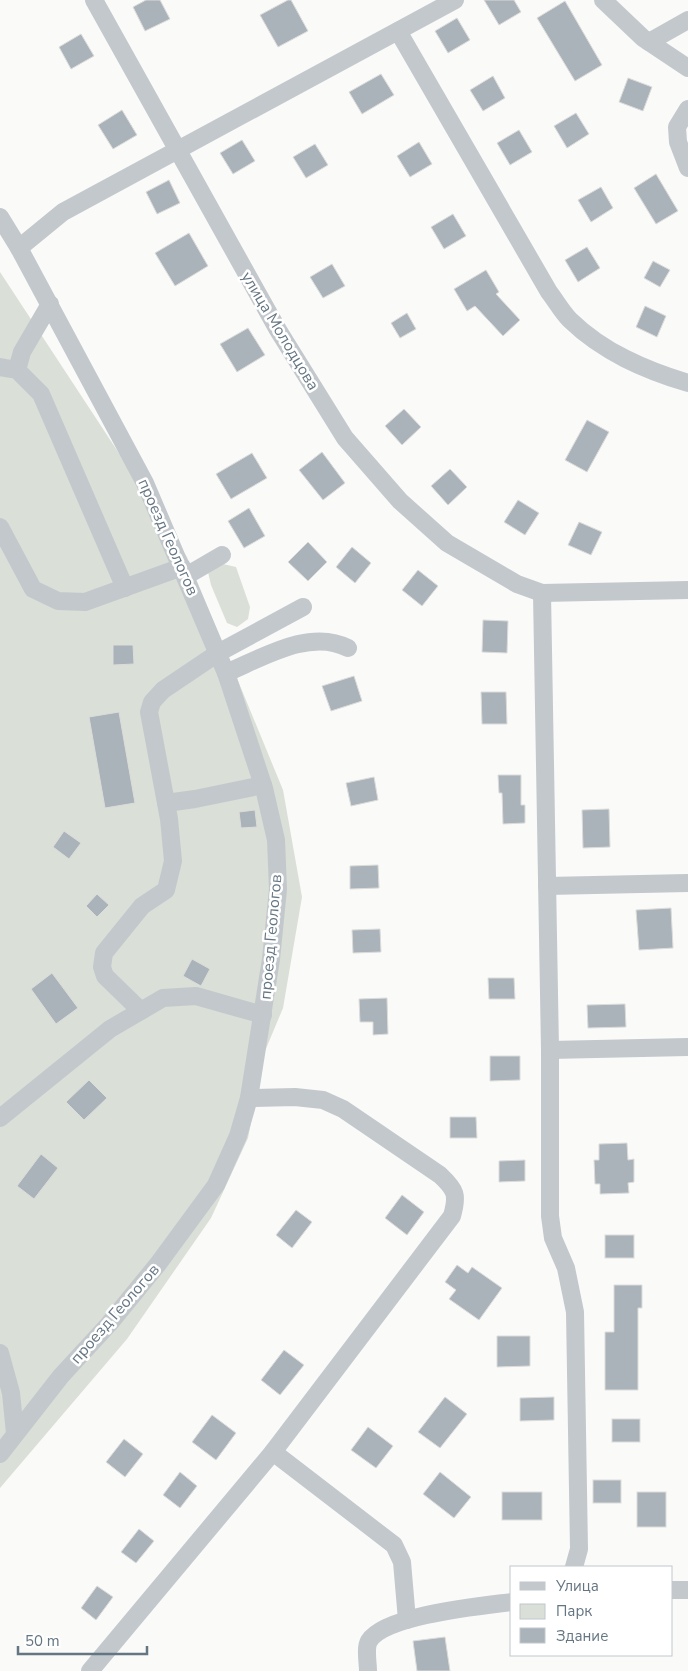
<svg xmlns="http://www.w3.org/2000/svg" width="688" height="1671" viewBox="0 0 688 1671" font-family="'Nunito Sans',sans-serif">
<rect width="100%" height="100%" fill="#fafaf8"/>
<g fill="#dadfd7">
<polygon points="0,272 187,557 283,790 302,897 283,1008 265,1051 248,1138 211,1218 127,1339 0,1488"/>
<polygon points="223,564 236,567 250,607 248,619 237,627 227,623 211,585 208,572"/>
</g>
<g fill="#aab3b9" stroke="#dcdcda">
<polygon points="146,0 160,0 170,19 145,31 133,7"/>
<polygon points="288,0 291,0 308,31 278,47 260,15"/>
<polygon points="484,0 514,0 521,12 499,25"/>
<polygon points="565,1 602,65 575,81 537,18"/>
<polygon points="457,18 470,40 448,53 435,31"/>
<polygon points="81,34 94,56 71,69 59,47"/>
<polygon points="381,74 394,95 362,114 349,92"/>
<polygon points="493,76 505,98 483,111 470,90"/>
<polygon points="628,78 652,87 643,111 619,102"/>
<polygon points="122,110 137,135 113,149 98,125"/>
<polygon points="576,113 589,134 567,148 554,126"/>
<polygon points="519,130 532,152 510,165 497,143"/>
<polygon points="242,140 255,161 233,174 220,153"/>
<polygon points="419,142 432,164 410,177 397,156"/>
<polygon points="315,144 328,165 306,178 293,157"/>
<polygon points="656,174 678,211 656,224 634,188"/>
<polygon points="169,180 180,203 157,214 146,192"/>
<polygon points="601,187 613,208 591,222 578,200"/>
<polygon points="453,214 466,236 444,249 431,227"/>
<polygon points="189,233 208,266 175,286 155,253"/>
<polygon points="587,247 600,268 578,282 565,260"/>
<polygon points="653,261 670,270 660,287 644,278"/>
<polygon points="332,264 345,286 323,298 310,277"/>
<polygon points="486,270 499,292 496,294 520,320 503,336 475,306 467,311 454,289"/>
<polygon points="645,306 666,316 657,337 636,327"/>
<polygon points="407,313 416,329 400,338 391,323"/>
<polygon points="248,328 265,355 237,372 220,344"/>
<polygon points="404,409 421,427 402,445 385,426"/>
<polygon points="587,420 609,432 587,472 565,460"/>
<polygon points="322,452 345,483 323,500 299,470"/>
<polygon points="252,453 267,478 231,499 216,474"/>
<polygon points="450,469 467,487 448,505 431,486"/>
<polygon points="518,500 539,513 525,535 504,522"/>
<polygon points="249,508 265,536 244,548 228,521"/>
<polygon points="579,522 602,532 591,555 568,545"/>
<polygon points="308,542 327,562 308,581 288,562"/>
<polygon points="352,547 371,563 355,583 336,567"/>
<polygon points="418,570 438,586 422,606 402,590"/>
<polygon points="483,620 508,621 507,653 482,652"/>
<polygon points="113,645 133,645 134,664 113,665"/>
<polygon points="354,676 362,701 331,711 322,686"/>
<polygon points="481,692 506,692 507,724 482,724"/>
<polygon points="119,712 135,803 105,808 89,717"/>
<polygon points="498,775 521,775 521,805 525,805 525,823 503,824 502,793 499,793"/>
<polygon points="374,777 378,800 351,806 346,783"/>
<polygon points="609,809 610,847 583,848 582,810"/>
<polygon points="255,810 257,827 241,828 239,812"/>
<polygon points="64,831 81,843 69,859 53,847"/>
<polygon points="378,865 379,888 350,889 350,866"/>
<polygon points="97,894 109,905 97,917 86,906"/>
<polygon points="671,908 673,948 639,950 636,910"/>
<polygon points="380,929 381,952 353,953 352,930"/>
<polygon points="192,959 210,969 201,986 183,976"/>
<polygon points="52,973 78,1008 56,1024 31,989"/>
<polygon points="488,978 514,978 515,999 489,999"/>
<polygon points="387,998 388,1034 373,1035 373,1022 360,1022 359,999"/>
<polygon points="625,1004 626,1027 588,1028 587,1005"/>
<polygon points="490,1056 520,1056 520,1080 490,1081"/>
<polygon points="89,1080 107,1098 84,1120 66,1102"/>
<polygon points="450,1117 476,1117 477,1138 450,1138"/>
<polygon points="627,1143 628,1160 634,1159 634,1182 628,1183 629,1193 600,1194 600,1184 595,1184 594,1160 599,1160 599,1144"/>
<polygon points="41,1154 58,1168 34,1199 17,1186"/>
<polygon points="525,1160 525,1181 499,1182 499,1161"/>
<polygon points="402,1195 424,1212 407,1235 385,1218"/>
<polygon points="296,1210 312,1222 292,1248 276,1235"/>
<rect x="605" y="1235" width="29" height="23"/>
<polygon points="457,1265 468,1273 472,1267 502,1288 479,1320 449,1299 456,1290 445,1282"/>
<polygon points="614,1285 642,1285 642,1308 638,1308 638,1390 605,1390 605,1332 614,1332"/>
<polygon points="497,1336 530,1336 530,1366 497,1367"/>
<polygon points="284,1350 304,1365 280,1395 261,1380"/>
<polygon points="445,1397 467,1414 440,1448 418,1432"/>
<polygon points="554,1397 554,1420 520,1421 520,1398"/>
<polygon points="212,1415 236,1433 216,1460 192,1442"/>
<rect x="612" y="1419" width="28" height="23"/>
<polygon points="368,1427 393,1446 376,1468 351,1450"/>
<polygon points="124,1439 143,1454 125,1477 106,1462"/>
<polygon points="180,1472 197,1486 180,1508 163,1495"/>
<polygon points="440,1472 471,1497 454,1518 423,1494"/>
<rect x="593" y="1480" width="28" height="23"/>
<rect x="502" y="1492" width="40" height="28"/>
<rect x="637" y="1492" width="29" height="35"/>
<polygon points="139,1529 154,1541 136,1563 121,1552"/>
<polygon points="97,1586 113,1597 96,1620 81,1608"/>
<polygon points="445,1637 450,1671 417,1671 413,1641"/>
</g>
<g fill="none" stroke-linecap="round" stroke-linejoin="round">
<g stroke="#c3c8cc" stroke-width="18">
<polyline points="94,0 278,330 345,438 400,501 447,543 517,584 542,593 688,590"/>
<polyline points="603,0 643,38 688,68"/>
<path d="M398,31L549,292C556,301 562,312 570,320C603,352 645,370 688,383"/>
<polyline points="649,42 688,20"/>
<polyline points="688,109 677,127 678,142 688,168"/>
<polyline points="0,217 19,248 145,483 226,673 264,788 276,840 278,889 271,959 249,1098 238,1136 216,1185 158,1264 109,1324 61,1376 0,1454"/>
<polyline points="19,248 63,212 455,0"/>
<polyline points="0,367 17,370 41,394 125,588"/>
<polyline points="17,370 22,352 50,304"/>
<polyline points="0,527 33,589 58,601 85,602 182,567"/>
<polyline points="186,576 222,555"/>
<polyline points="542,593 550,1050 550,1216 553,1238 566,1268 575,1312 579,1549 574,1567"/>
<path d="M226,673C262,658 310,628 348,648"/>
<polyline points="166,803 195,799 263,785"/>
<polyline points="547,886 688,883"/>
<polyline points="141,1011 105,976 102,967 104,953 142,906 166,890 173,861 169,819 149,712 152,702 163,690 218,653 303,607"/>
<polyline points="550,1050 688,1047"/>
<polyline points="0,1118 110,1029 163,998 196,996 263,1015"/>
<polyline points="0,1353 11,1393 15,1433"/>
<polyline points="273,1452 394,1545 402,1562 407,1620"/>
<polyline points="672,1590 688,1590"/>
<path d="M90,1671L273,1452L452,1216C458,1195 456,1190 440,1175L343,1109L323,1100L295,1097L249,1098"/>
<path d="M368,1671C368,1663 365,1648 369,1641C385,1615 481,1606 512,1602"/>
</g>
</g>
<g text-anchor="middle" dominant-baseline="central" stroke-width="5" stroke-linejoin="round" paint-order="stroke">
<g font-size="16" fill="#657683" stroke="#fff">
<text transform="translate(280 331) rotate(59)">улица Молодцова</text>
<text transform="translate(168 537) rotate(66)">проезд Геологов</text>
<text transform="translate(271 937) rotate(-85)">проезд Геологов</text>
<text transform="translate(115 1314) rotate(-49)">проезд Геологов</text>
</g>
</g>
<rect x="510" y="1566" width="162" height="90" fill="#ffffff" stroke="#c1c8cd"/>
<rect x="520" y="1582" width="25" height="8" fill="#c3c8cc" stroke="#c1c8cd"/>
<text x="556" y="1591" font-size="15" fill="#657683">Улица</text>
<rect x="520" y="1604" width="25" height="15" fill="#dadfd7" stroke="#c1c8cd"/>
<text x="556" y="1616" font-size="15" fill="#657683">Парк</text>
<rect x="520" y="1628" width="25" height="15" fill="#aab3b9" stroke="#c1c8cd"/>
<text x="556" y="1641" font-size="15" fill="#657683">Здание</text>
<path d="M18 1646v8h129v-8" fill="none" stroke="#657683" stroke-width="2.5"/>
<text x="25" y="1646" font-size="15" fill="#657683" stroke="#ffffff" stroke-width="4" paint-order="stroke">50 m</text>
</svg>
